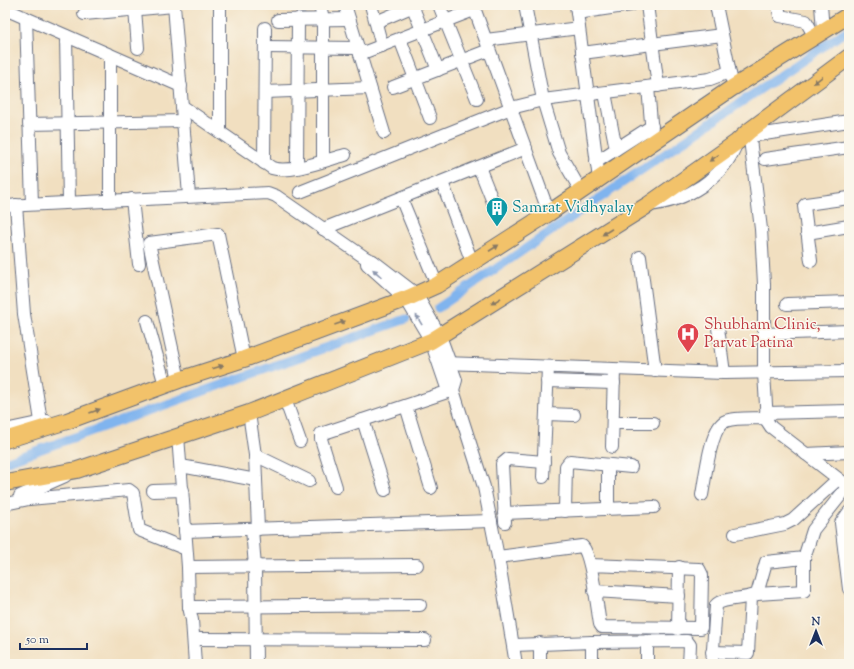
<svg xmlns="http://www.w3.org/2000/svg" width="854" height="669" viewBox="0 0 854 669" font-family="'Sorts Mill Goudy',serif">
<rect width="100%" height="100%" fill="#fbf7ec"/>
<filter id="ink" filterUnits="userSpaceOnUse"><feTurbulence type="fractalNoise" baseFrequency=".025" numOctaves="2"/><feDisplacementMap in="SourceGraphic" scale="8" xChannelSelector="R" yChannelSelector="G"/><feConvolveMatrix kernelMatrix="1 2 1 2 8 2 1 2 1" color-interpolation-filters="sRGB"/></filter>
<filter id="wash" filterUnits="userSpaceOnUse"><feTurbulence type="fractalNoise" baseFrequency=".012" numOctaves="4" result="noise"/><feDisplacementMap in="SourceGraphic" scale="16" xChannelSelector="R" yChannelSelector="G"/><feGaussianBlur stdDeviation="0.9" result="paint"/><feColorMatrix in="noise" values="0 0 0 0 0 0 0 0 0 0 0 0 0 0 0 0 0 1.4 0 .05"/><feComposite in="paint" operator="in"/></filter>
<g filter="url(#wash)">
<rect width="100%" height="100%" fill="#f1dfc0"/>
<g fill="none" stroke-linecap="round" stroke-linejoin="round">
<g stroke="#80b4ee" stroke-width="9">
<polyline points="438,308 849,29"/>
<polyline points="5,462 406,319"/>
</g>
</g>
</g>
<g filter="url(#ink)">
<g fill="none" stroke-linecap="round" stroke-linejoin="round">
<g stroke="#666d80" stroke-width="14">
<g id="minor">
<polyline points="174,5 189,196"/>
<polyline points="220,5 220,132"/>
<polyline points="320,5 323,19 323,161"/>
<polyline points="345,5 384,133"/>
<polyline points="371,5 382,46"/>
<polyline points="412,5 438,70"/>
<polyline points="439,5 477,99"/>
<polyline points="473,5 549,213"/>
<polyline points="525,5 543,100 559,153 581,191"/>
<polyline points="576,5 599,179"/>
<polyline points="647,5 658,86"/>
<polyline points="716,5 731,78"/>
<polyline points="778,5 780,16 806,21 815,37"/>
<polyline points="821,5 823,31"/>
<polyline points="5,9 181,86"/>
<polyline points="135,9 138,48"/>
<polyline points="577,13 631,5"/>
<polyline points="84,14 174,6"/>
<polyline points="26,18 32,204"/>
<polyline points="278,20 349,19"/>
<polyline points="376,22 416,5"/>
<polyline points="66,36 69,202"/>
<polyline points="400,39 430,118"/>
<polyline points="486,40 579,28"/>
<polyline points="265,47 358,48"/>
<polyline points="582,53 722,35"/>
<polyline points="360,54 474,10"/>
<polyline points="393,87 489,50"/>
<polyline points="648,87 652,134"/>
<polyline points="265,92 370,88"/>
<polyline points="605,93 616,149"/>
<path d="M182,106L272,168C290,174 326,160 345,155"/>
<polyline points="29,124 184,121"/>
<polyline points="749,131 761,229 764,284 764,373 767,421 771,427 849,487"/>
<polyline points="751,136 849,121"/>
<polyline points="765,159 849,147"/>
<polyline points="596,162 652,126"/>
<polyline points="264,163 265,28"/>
<polyline points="297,167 298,19"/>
<polyline points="479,167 497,212"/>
<polyline points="442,182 472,262"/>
<polyline points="300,192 511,108 543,100 710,79 729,72"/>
<polyline points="401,198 437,285"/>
<polyline points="132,199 139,264"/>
<polyline points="110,200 110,55"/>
<polyline points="16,205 24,314 41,421"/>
<path d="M649,205C686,201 724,179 737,142"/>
<polyline points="5,206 268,193 276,196 367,259"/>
<polyline points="323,229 526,148"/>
<polyline points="807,233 849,226"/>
<polyline points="640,257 655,371"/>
<polyline points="811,261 804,206 806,204 849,198"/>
<polyline points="787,304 849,302"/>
<polyline points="147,321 165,385"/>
<polyline points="718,328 724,373"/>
<polyline points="764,334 849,331"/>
<polyline points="444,363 724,373 849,371"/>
<polyline points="179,380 149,243 218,234 244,359"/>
<polyline points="547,381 614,383"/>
<polyline points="453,390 456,380 440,336 416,294 373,261 367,259 367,264 406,299 431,341 446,385 453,390 484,487 498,557 516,664"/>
<polyline points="285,399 300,441"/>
<polyline points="406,406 431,488"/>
<polyline points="249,413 255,455 258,529"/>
<polyline points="766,413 849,411"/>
<polyline points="546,414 574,415"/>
<polyline points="363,420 385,490"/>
<polyline points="613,423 653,423"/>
<polyline points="5,430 47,421"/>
<polyline points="178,436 188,567 189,607 192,620 195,664"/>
<polyline points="612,447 614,370"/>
<polyline points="806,454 849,452"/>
<polyline points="255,455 309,481"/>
<polyline points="181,466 256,480"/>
<polyline points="543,477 548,368"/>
<polyline points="336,487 321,439 321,434 453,390"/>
<polyline points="153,491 183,490"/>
<path d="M702,495C705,480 710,426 726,421C736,417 756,419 767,418"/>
<polyline points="20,496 65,476"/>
<polyline points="5,504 29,499 129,490 133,493 139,530 186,549"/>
<polyline points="608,508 608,465"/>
<polyline points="565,511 566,466 570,461 631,467"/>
<polyline points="849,512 841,523 849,589"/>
<polyline points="504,513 654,507"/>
<polyline points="505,522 502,464 508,459 544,462"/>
<polyline points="252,529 255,567 256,664"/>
<polyline points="185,531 491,521"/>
<polyline points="735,534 785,524 793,520 838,479"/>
<path d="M498,557L582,546C592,555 597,608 600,624L602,627L701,628L702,575L699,569L590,565"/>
<polyline points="188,567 417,565"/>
<polyline points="594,591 679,596"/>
<polyline points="757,594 804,591 804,558"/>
<polyline points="189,607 420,605"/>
<polyline points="678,629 679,567"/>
<polyline points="194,639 425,640"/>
<polyline points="592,642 687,641 690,645 689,664"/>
<polyline points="540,643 540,664"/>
<polyline points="514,645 592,642 592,664"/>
<polyline points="712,652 748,653 751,597"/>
<polyline points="647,664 647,641"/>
<path d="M712,664L716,605C723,597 746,600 757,594L766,562L804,558L813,530L848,486"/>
</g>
</g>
<g stroke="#666d80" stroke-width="18">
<g id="major">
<polyline points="5,440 67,421 179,380 244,359 408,298 437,285 549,213 732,88 849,15"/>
<polyline points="5,483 77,470 249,413 431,341 648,205 737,142 749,131 849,57"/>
</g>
</g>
<use href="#minor" stroke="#fff" stroke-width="12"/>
<use href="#major" stroke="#f2c26a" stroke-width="16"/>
</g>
<defs><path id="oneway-solid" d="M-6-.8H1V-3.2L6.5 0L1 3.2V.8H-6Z"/></defs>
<g fill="#867864">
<use href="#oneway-solid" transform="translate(818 80) rotate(143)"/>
<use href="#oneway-solid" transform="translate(714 158) rotate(145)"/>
<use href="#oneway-solid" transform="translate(607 232) rotate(147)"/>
<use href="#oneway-solid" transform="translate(494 248) rotate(-33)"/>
<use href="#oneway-solid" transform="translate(496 301) rotate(148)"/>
<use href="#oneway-solid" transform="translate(340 323) rotate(-20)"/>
<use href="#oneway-solid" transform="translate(218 367) rotate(-18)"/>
<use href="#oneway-solid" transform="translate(95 411) rotate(-20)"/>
</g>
<g fill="#8d97ae">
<use href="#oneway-solid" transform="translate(377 273) rotate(-138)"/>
<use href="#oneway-solid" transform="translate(419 320) rotate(-121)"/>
</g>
</g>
<defs>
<g id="building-pin" transform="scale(1.15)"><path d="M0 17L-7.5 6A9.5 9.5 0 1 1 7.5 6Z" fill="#0f9aa8" stroke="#fbf7ec"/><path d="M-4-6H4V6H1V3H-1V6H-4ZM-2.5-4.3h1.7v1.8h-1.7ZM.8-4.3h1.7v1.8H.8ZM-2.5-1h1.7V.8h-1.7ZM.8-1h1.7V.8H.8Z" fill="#fff"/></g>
<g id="hospital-pin" transform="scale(1.15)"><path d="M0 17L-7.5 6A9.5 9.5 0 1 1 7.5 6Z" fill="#e0444e" stroke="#fbf7ec"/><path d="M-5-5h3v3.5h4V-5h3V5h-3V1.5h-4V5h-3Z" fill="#fff"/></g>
</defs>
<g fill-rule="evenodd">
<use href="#building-pin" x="497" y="208"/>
<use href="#hospital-pin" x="688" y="334"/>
</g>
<g text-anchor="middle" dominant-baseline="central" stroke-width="3" stroke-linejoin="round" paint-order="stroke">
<g font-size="16" fill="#0d838f" stroke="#fbf7ec" text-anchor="start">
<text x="512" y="208">Samrat Vidhyalay</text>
</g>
<g font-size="16" fill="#be3a42" stroke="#fbf7ec" text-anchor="start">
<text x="704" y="325">Shubham Clinic,<tspan x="704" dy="18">Parvat Patina</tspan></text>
</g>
</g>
<rect width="854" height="669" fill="none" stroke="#fbf7ec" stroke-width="20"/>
<g transform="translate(816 631)" stroke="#fbf7ec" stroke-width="3" paint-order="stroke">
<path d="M0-3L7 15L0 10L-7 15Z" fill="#1b2f5e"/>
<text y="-6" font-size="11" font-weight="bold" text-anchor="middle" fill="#1b2f5e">N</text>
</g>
<path d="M20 643v6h67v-6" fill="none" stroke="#1b2f5e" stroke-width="2"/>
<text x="26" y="643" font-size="12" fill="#1b2f5e" stroke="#fbf7ec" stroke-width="3" paint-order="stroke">50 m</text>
</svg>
